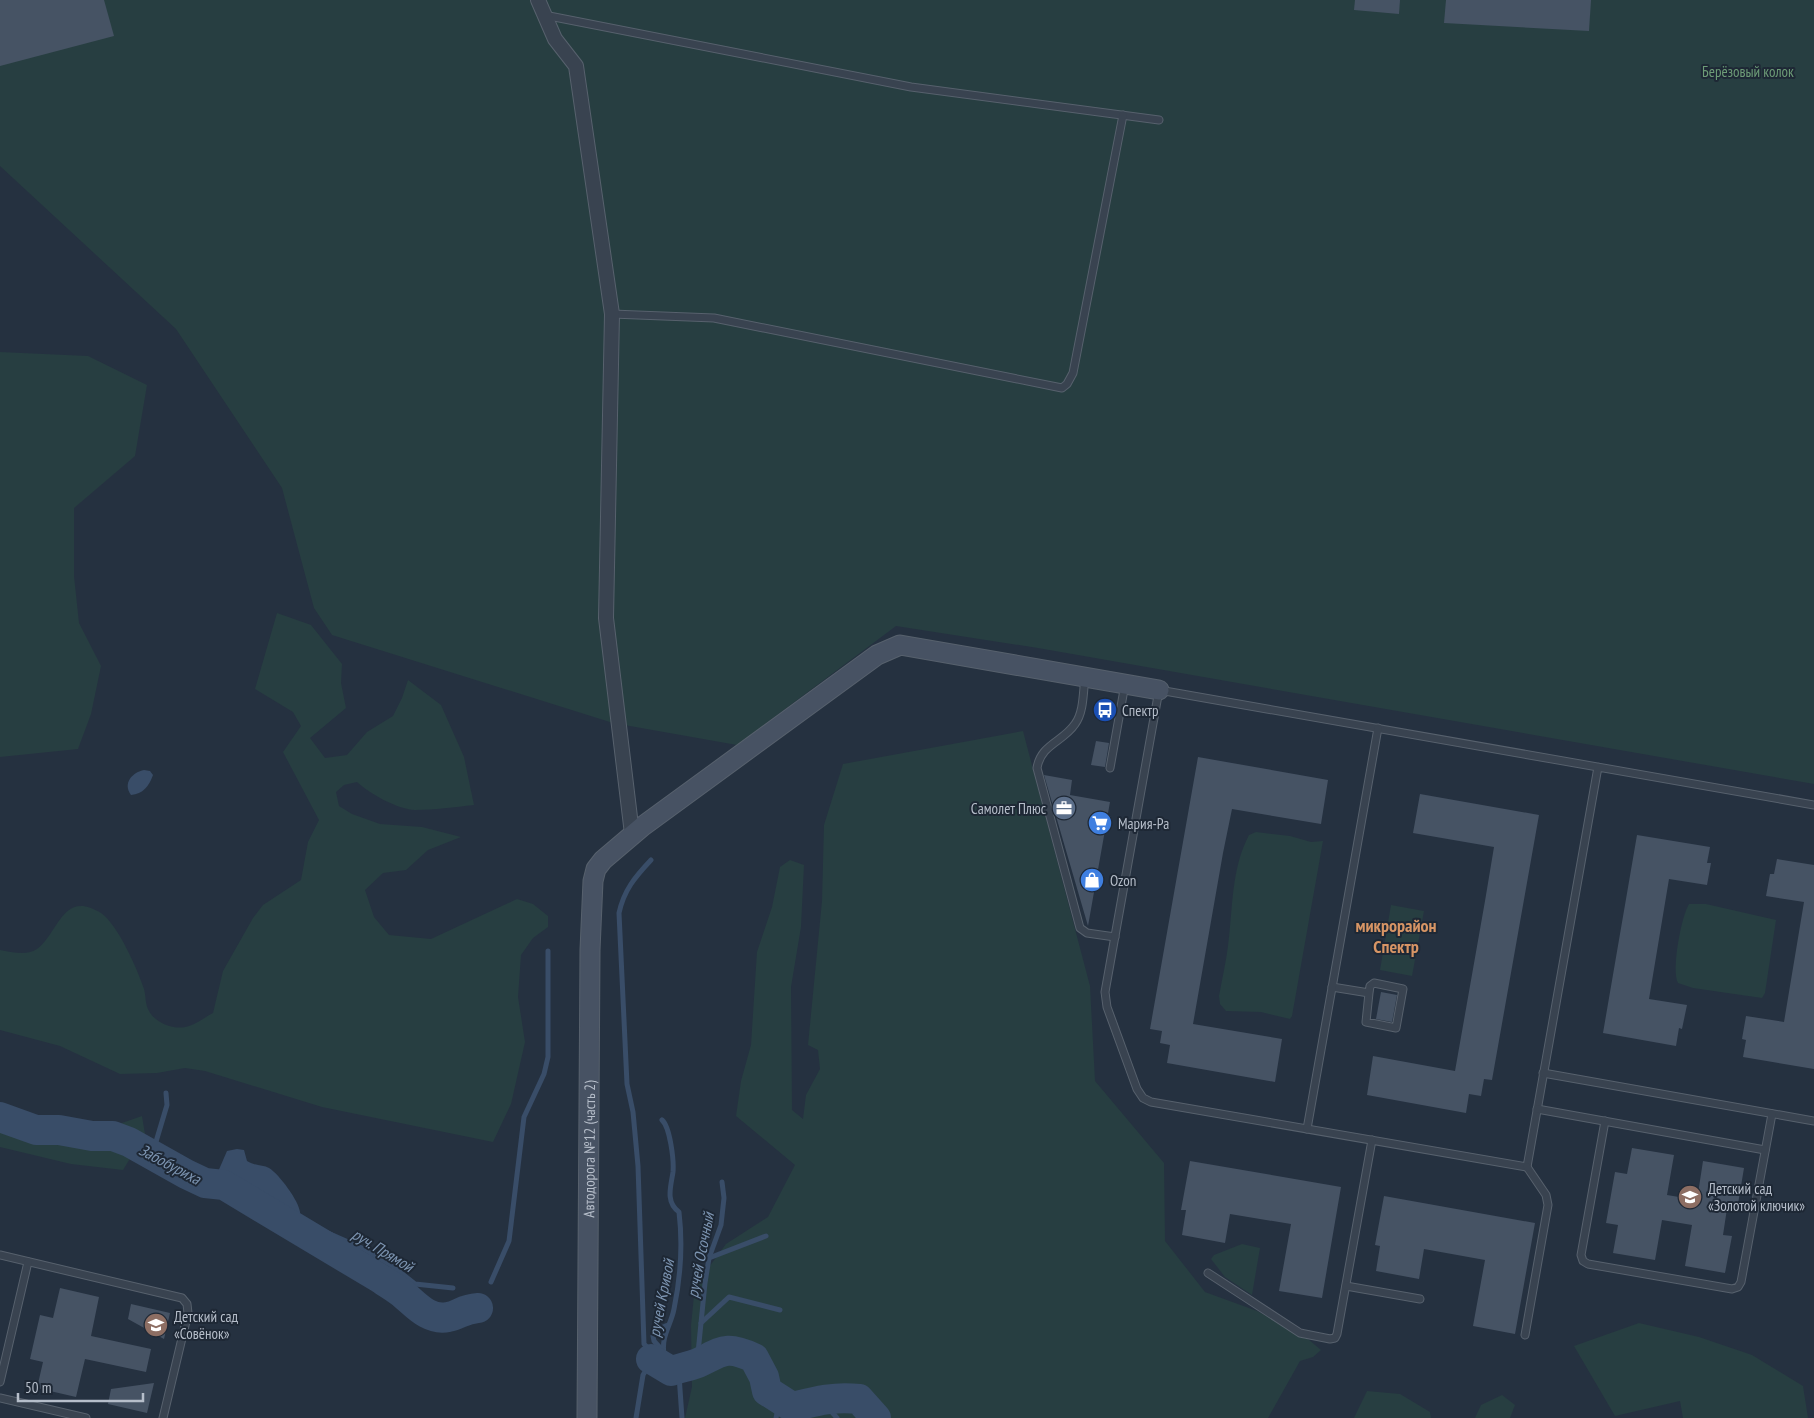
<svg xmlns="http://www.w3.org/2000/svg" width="1814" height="1418" viewBox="0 0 1814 1418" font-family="'PT Sans Narrow',sans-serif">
<rect width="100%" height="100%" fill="#253140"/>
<g fill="#273e41">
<polygon points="0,0 1814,0 1814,784 1038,648 896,626 737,745 613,723 332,635 314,608 282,488 176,329 0,166"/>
<polygon points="0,352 88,356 147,385 135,456 74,508 74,576 79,623 101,666 91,714 78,749 0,757"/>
<path d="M277,613L311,625L342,664L341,683L346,708L310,738L325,758L347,755L367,732L393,716L402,698L408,680L441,705L464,757L474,805C455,807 434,810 415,810C397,809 370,794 357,782L344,785L336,792L339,806L352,814L380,824L422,827L461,837L428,850L406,870L383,873L365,890L374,917L389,935L431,939L517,899L533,904L548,916V927L533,938L521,955L518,997L525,1042L511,1104L493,1142L322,1107L205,1071L185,1068L157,1073L120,1074L60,1046L0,1030V950C11,952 28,956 37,949C59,932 63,889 101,913C118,925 137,968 144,989C146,996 145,1005 149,1011C156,1024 176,1031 189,1026C197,1024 205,1017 213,1013L223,971L253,918L263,905L301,880L308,842L319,820L283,752L301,726L293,712L255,689Z"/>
<polygon points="1023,731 1090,986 1095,1081 1164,1163 1165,1241 1205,1292 1257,1311 1302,1334 1321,1350 1313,1357 1300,1361 1268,1418 685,1418 692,1387 691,1325 695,1286 726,1244 768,1217 795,1165 736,1116 741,1081 751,1045 757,952 772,907 780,867 790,860 804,865 801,927 791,987 792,1110 803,1119 806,1095 820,1069 818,1050 808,1045 822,901 824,825 843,764"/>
<path d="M1256,832L1290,836L1311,842L1323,841L1292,1016L1290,1019L1261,1012L1226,1011L1220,1004L1219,996C1222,979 1226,962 1228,946C1233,908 1231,869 1249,835Z"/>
<path d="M1689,904H1706L1776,920L1765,993L1762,998L1693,988L1678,983C1671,971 1681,917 1689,904Z"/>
<polygon points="1391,905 1424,911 1412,976 1380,970"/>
<polygon points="0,1111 32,1121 85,1124 119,1124 142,1116 145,1134 123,1170 71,1164 0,1147"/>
<polygon points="1242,1244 1260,1248 1252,1295 1225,1277 1211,1259 1214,1255"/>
<polygon points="1639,1323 1699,1337 1752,1355 1803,1386 1808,1418 1683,1418 1680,1401 1615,1416 1574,1346"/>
<polygon points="1367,1391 1400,1394 1430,1412 1431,1418 1354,1418"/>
<polygon points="1502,1395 1515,1405 1510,1418 1475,1418 1481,1405"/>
</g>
<g fill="#394d68">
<path d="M144,770L150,771L153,775C149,786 143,794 131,795C122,783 133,772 144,770Z"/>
<path d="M237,1149L244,1150L247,1161C255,1166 263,1165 269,1168C279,1174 299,1201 300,1212C301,1219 295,1223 291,1228L264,1213L217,1196L211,1188L227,1151Z"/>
</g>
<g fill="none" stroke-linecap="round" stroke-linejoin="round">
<g stroke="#394d68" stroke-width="5">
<path d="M651,860C635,877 624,890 619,913L627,1084L633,1112L638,1166L644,1344L657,1357"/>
<polyline points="152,1155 167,1105 166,1093"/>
<polyline points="302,1230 321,1230 364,1249 391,1265 415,1284 453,1288"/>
<polyline points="709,1258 766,1236"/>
<polyline points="491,1282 509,1241 524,1117 544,1074 548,1057 548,951"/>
<polyline points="701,1323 729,1297 780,1310"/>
<polyline points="663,1351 654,1341 653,1336 658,1329 668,1325"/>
<polyline points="697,1363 705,1283 709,1258 721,1225 724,1198 722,1182"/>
<polyline points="671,1371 679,1375 682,1418"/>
<polyline points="806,1404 818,1411 831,1411 837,1418"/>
<path d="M636,1418L643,1375L652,1360L664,1354C661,1336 671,1325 674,1309C681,1275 683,1245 679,1212C665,1202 671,1186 673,1172C674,1160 670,1127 662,1120"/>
<polyline points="776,1418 780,1399"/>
</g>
<g stroke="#394d68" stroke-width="30">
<path d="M0,1117L36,1130H59L92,1136H113L129,1142L186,1174L205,1183L224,1185L381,1279C388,1284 397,1289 404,1295C416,1305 429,1321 448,1317C459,1315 463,1309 478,1308"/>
<path d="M651,1359L671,1371C680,1368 690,1366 698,1363C723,1351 726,1345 754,1358L764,1377L767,1391L792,1407C816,1401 835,1396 859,1399L876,1418"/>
</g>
</g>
<g fill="#465364">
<polygon points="0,0 104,0 114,36 0,66"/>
<polygon points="1355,0 1400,0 1399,14 1354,10"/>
<polygon points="1446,0 1591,0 1589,31 1444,23"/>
<polygon points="1096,741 1109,743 1105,767 1091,765"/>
<polygon points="1198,757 1328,780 1321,824 1232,809 1223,853 1193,1024 1282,1039 1275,1082 1167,1063 1170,1045 1160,1043 1162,1031 1150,1029"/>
<polygon points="1044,775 1072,780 1070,795 1110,802 1088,926"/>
<polygon points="1420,794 1539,815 1492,1080 1484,1079 1481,1096 1469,1094 1466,1113 1367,1095 1373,1056 1455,1071 1485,901 1494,847 1413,833"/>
<polygon points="1637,835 1710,847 1707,863 1711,863 1707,885 1669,879 1649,999 1687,1005 1682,1029 1679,1028 1676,1046 1603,1033"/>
<polygon points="1777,859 1814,865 1814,1069 1743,1057 1746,1040 1742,1039 1746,1016 1784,1022 1804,902 1766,896 1770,874 1774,874"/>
<polygon points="1381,992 1397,995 1392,1022 1376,1019"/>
<polygon points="1632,1148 1674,1155 1667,1195 1697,1200 1703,1161 1744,1168 1738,1204 1728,1202 1723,1235 1732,1236 1725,1273 1685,1266 1692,1225 1662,1220 1655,1260 1613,1253 1618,1225 1606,1223 1615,1172 1627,1174"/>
<polygon points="1190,1161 1341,1187 1322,1298 1279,1291 1291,1224 1230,1214 1225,1243 1182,1235 1186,1210 1181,1210"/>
<polygon points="1384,1196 1535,1223 1515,1334 1473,1326 1485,1260 1424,1249 1419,1279 1376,1271 1380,1246 1375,1245"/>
<polygon points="60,1288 99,1297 91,1336 151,1349 146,1372 85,1359 76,1397 37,1388 43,1362 30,1359 40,1315 53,1318"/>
<polygon points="131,1304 170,1313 164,1339 128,1319"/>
<polygon points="154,1383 147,1413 108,1404 111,1389"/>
</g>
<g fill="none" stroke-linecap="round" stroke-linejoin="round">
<g stroke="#57616d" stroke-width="9">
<g id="lane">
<polyline points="544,15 911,87 1159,120"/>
<polyline points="612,314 714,318 1062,388 1067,384 1073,373 1123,115"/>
<path d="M1085,677C1083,692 1084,712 1075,724C1063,742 1041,744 1037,768L1080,928L1087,933L1115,937"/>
<polyline points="1598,767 1527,1167 1151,1102 1143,1098 1137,1089 1107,1007 1105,992 1159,690 1814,805"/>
<polyline points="1110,768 1125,684"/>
<polyline points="1332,987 1369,993 1370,986 1374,983 1403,989 1396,1028 1366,1022 1369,993"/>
<polyline points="1543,1073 1814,1121"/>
<polyline points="1537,1109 1765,1150"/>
<polyline points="1605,1121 1581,1255 1583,1261 1588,1264 1732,1289 1738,1287 1741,1282 1772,1114"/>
<polyline points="1307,1129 1378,728"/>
<polyline points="0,1255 182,1298 187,1304 188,1313 163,1418"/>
<polyline points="1208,1273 1300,1333 1330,1339 1335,1338 1337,1334 1372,1140"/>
<polyline points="1346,1286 1420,1299"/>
<polyline points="1525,1335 1548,1205 1546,1195 1527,1167"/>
<polyline points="0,1382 28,1262"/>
<polyline points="0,1398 86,1418"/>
</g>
</g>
<g stroke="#57616d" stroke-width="16">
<polyline id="street" points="538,0 555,39 576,66 612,314 606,618 632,834"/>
</g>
<g stroke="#57616d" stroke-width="21">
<g id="secondary">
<path id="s1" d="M587,1418L590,950L593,881L596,869L603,860L643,826L877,655L900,645L1159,690"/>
</g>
</g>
<use href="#lane" stroke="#394350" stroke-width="7"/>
<use href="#street" stroke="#394350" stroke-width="14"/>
<use href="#secondary" stroke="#475263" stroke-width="19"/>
</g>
<defs>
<g id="bus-disc" transform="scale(1.25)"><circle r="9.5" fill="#1a4fb4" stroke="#1e2835"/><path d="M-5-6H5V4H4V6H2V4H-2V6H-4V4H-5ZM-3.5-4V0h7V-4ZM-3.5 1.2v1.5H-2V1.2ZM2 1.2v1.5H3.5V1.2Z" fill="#fff"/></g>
<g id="office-disc" transform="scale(1.25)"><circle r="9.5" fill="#5c6f8a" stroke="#1e2835"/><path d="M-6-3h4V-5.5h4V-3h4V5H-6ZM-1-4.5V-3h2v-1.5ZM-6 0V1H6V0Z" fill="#fff"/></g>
<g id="supermarket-disc" transform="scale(1.25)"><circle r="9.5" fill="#3f7fe0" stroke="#1e2835"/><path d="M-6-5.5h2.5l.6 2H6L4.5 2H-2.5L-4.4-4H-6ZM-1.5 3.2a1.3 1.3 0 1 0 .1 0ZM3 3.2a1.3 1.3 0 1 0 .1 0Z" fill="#fff"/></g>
<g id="shop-disc" transform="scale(1.25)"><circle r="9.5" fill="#3f7fe0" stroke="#1e2835"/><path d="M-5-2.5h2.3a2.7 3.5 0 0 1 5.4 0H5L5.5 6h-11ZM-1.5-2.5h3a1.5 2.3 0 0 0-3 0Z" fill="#fff"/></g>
<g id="school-disc" transform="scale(1.25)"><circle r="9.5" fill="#8d6e63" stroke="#1e2835"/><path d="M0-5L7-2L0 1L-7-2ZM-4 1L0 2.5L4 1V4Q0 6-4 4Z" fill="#fff"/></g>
</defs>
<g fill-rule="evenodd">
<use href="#bus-disc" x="1105" y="710"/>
<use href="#office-disc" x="1064" y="808"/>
<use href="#supermarket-disc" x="1100" y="823"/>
<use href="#shop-disc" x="1092" y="880"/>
<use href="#school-disc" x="1690" y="1197"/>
<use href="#school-disc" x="156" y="1325"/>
</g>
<g text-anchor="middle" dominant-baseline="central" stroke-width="4" stroke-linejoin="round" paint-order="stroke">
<g font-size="15" fill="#6d9c77" stroke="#1e2835">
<text x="1748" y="71">Берёзовый колок</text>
</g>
<g font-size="15" fill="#b6beca" stroke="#1e2835" text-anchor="start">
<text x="1122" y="710">Спектр</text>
<text x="1046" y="808" text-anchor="end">Самолет Плюс</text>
<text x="1118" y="823">Мария-Ра</text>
<text x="1110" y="880">Ozon</text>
<text x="1708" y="1188">Детский сад<tspan x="1708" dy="17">«Золотой ключик»</tspan></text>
<text x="174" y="1316">Детский сад<tspan x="174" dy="17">«Совёнок»</tspan></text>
</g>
<g font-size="15" fill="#b6beca" stroke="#1e2835">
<text stroke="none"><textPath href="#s1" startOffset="269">Автодорога №12 (часть 2)</textPath></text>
</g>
<g font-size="16" font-style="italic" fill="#7d95b2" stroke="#1e2835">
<text transform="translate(170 1164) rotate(28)">Забобуриха</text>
<text transform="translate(383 1250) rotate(31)">руч. Прямой</text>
<text transform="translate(700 1255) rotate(-79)">ручей Осочный</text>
<text transform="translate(661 1298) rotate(-79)">ручей Кривой</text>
</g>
<g font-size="18" font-weight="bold" fill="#d79565" stroke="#1e2835">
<text x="1396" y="925">микрорайон<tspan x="1396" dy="21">Спектр</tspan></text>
</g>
</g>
<path d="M18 1393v8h125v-8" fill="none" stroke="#b6beca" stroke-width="2.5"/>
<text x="25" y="1393" font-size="15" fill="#b6beca" stroke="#1e2835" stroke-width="4" paint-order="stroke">50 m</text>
</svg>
